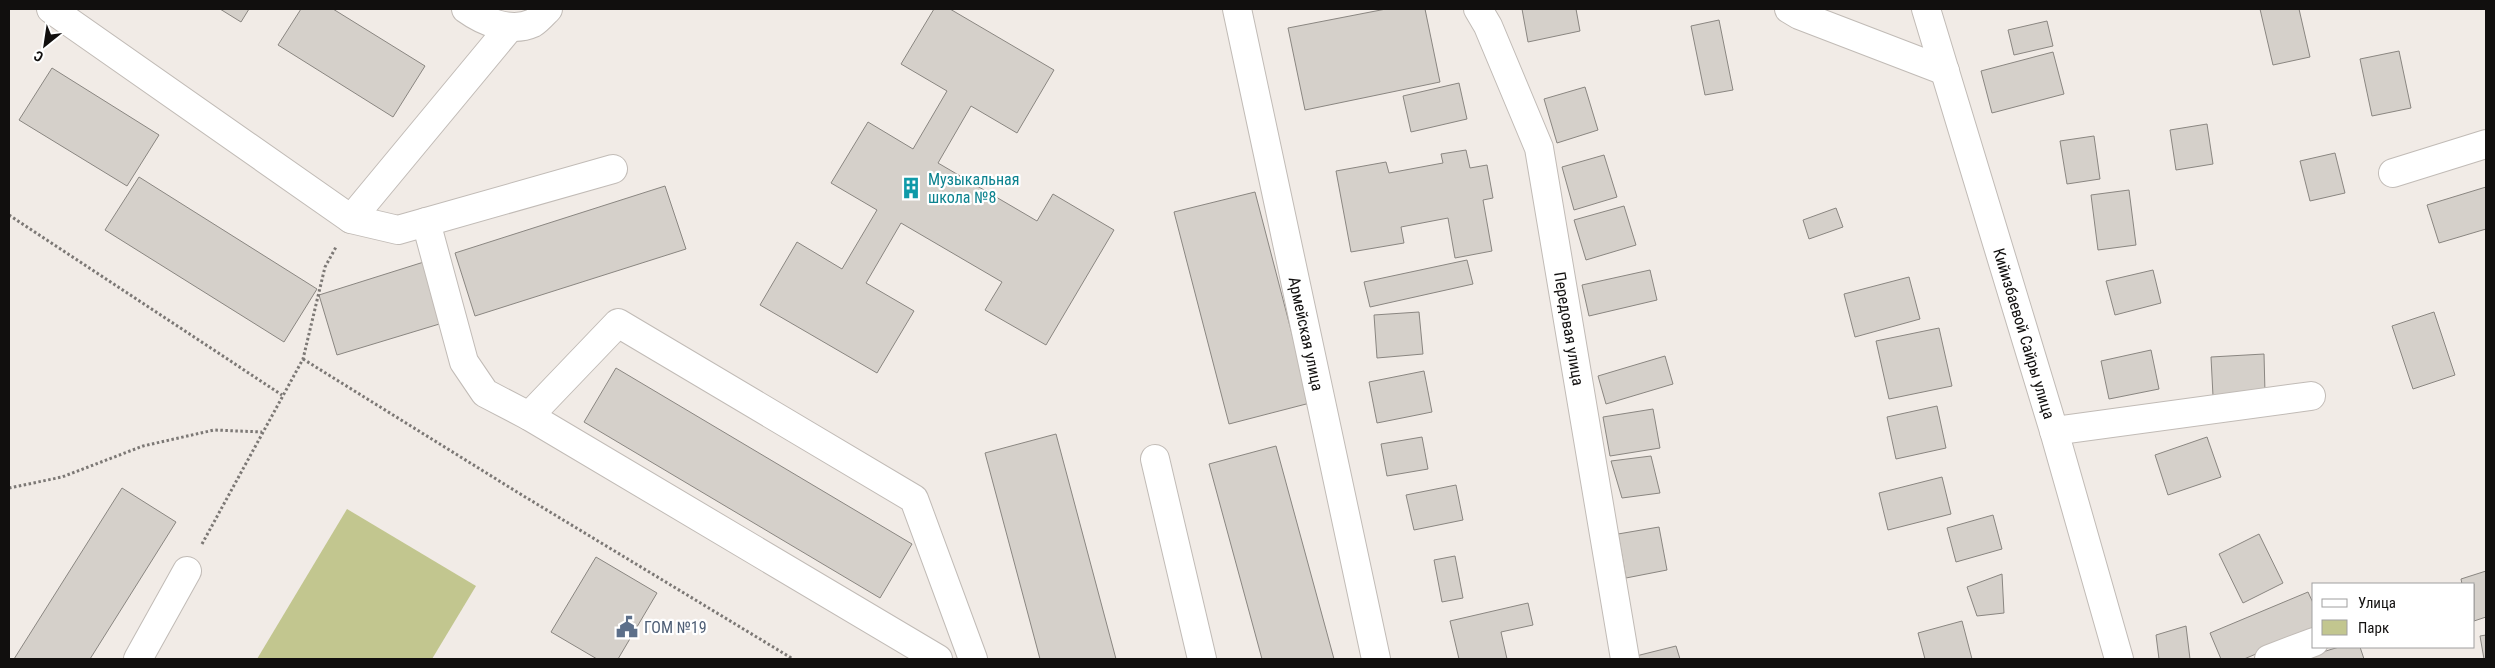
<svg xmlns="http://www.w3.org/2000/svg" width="2495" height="668" viewBox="0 0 2495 668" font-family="'Roboto Condensed',sans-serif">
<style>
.green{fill:#c2c68f}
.building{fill:#d5d0ca;stroke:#8a8681}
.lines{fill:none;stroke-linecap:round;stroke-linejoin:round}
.minor-casing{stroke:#c1bbb6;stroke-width:30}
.path{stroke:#7c7875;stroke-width:3;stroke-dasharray:2.5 2.5;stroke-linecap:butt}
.minor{stroke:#fff;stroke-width:28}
.labels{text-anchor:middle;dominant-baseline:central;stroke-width:4.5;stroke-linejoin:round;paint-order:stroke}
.culture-label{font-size:16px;fill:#0d838f;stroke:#fff;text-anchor:start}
.street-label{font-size:16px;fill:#110f0e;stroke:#fff}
.service-label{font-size:16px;fill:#4e5e75;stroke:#fff;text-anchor:start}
</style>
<rect width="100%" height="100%" fill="#f1ebe6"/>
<polygon class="green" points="347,509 476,586 432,659 257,659"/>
<g class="building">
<polygon points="220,9 249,9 241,22"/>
<polygon points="301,9 333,9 425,66 393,117 278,45"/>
<polygon points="934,9 950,9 1054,70 1017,133 971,106 938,163 1037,221 1053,194 1114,230 1046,345 985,310 1002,282 901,223 866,283 914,311 877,373 760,305 797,242 842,269 877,210 831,183 868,122 913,149 947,91 901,64"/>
<polygon points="1386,9 1425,9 1440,82 1305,110 1288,28"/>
<polygon points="1522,9 1576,9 1580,31 1528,42"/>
<polygon points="2260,9 2299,9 2310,57 2273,65"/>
<polygon points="1719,20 1733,90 1705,95 1691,26"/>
<polygon points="2047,21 2053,46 2014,55 2008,30"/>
<polygon points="2399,51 2411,108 2372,116 2360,59"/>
<polygon points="2053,52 2064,94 1992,113 1981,71"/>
<polygon points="52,68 159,135 127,186 19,120"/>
<polygon points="1459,83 1467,119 1411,132 1403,96"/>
<polygon points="1585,87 1598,130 1557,143 1544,99"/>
<polygon points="2207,124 2213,164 2176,170 2170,130"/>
<polygon points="2094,136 2100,179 2067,184 2060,141"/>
<polygon points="1466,150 1470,168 1487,165 1493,198 1483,200 1492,251 1455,258 1448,218 1401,227 1404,243 1351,252 1336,171 1386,162 1389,173 1443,163 1441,154"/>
<polygon points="2335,153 2345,193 2310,201 2300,161"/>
<polygon points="1604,155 1617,197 1574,210 1562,167"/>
<polygon points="139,177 317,289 284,342 105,230"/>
<polygon points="665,186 686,249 475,316 455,253"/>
<polygon points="2486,187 2486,229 2439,243 2427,205"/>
<polygon points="2129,190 2136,245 2098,250 2091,195"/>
<polygon points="1255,192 1310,403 1229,424 1174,212"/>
<polygon points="1624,206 1636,245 1586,260 1574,220"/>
<polygon points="1836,208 1843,227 1809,239 1803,220"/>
<polygon points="1467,260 1473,284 1370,307 1364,282"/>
<polygon points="427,261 446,322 337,355 319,295"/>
<polygon points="1650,270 1657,300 1589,316 1582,285"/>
<polygon points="2153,270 2161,303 2115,315 2106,281"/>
<polygon points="1909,277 1920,319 1855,337 1844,294"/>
<polygon points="1419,312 1423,354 1377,358 1374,315"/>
<polygon points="2434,312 2455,375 2413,389 2392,326"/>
<polygon points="1939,328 1952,386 1889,399 1876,341"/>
<polygon points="2151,350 2159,389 2109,399 2101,361"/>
<polygon points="2264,354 2265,393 2213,396 2211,357"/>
<polygon points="1665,356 1673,384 1606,404 1598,376"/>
<polygon points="616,368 912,544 880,598 584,422"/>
<polygon points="1424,371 1432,412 1377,423 1369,382"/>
<polygon points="1937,406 1946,448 1896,459 1887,417"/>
<polygon points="1653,409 1660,448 1610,456 1603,417"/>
<polygon points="1056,434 1116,659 1040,659 985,453"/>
<polygon points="1422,437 1428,469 1387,476 1381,444"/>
<polygon points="2207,437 2221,477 2168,495 2155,455"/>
<polygon points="1276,446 1334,659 1262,659 1209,464"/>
<polygon points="1651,456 1660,493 1622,498 1611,461"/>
<polygon points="1942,477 1951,514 1888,530 1879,493"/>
<polygon points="1456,485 1463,520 1414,530 1406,495"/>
<polygon points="122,488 176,522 90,659 14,659"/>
<polygon points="1993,515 2002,549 1956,562 1947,528"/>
<polygon points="1659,527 1667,570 1626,578 1618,534"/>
<polygon points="2259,534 2283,583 2243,603 2219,554"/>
<polygon points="1455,556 1463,598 1442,602 1434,560"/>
<polygon points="596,557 657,593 618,659 597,659 551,632"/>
<polygon points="2486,571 2486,617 2474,621 2474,584 2462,584 2461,579"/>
<polygon points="2002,574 2004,613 1977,616 1967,587"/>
<polygon points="2308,592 2314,605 2314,630 2244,659 2221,659 2210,633"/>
<polygon points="1528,603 1533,625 1501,632 1507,659 1459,659 1450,621"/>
<polygon points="1962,621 1972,659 1925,659 1918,633"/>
<polygon points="2186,626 2190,659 2159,659 2156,635"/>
<polygon points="2486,635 2486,659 2484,659 2480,636"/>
<polygon points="1676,646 1680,659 1637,659 1636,656"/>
<polygon points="2339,647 2360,647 2364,659 2306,659 2306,657"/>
</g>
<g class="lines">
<g class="minor-casing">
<g id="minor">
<polyline points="51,9 351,219 398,230 613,169"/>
<path d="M466,9C484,22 511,33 533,23C538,20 544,13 548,9"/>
<path id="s1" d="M1237,9L1376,659"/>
<path id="s2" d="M1478,9L1488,26L1539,148L1625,659"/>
<polyline points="1789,9 1799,15 1945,71"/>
<path id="s3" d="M1926,9L2054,431L2119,659"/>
<polyline points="2393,173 2486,144"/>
<polyline points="351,219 510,27"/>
<polyline points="426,222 464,362 485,393 529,416 938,659"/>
<polyline points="529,416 618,323 914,499 973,659"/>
<polyline points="2054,431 2311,396"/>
<polyline points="1155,459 1202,659"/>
<polyline points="138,659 187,571"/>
<polyline points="2269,659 2314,642"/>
</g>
</g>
<g class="path">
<polyline points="9,215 282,395"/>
<polyline points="303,359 517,492 793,659"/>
<polyline points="9,488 62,477 143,446 214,430 262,432"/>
<polyline points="202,544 303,359 325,267 336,247"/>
</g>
<use href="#minor" class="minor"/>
</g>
<defs>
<g id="building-bare" transform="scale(1.725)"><path d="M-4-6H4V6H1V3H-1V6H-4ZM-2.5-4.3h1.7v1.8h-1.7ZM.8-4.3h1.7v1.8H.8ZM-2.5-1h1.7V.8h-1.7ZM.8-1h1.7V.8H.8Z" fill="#0f9aa8" stroke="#fff" stroke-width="2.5" paint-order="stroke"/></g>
<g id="civic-bare" transform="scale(1.725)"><path d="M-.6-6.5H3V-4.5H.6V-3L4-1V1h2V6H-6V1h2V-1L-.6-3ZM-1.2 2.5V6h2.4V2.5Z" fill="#5c6f8a" stroke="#fff" stroke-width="2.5" paint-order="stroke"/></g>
</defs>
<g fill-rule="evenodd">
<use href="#building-bare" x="911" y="188"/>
<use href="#civic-bare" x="627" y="627"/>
</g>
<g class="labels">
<g class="culture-label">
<text x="928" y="179">Музыкальная<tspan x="928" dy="18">школа №8</tspan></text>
</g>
<g class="street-label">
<text stroke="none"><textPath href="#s2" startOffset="335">Передовая улица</textPath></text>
<text stroke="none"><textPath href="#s1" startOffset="332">Армейская улица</textPath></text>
<text stroke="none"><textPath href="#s3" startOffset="339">Кийизбаевой Сайры улица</textPath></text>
</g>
<g class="service-label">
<text x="644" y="627">ГОМ №19</text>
</g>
</g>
<rect width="2495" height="668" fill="none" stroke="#110f0e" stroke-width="20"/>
<rect x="2312" y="583" width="162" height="65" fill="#ffffff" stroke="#a09f9f"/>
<rect x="2322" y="599" width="25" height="8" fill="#ffffff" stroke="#a09f9f"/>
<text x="2358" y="608" font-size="15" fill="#110f0e">Улица</text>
<rect x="2322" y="620" width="25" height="15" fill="#c2c68f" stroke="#a09f9f"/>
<text x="2358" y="633" font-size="15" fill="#110f0e">Парк</text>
<g transform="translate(45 45) rotate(210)" stroke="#ffffff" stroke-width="4" paint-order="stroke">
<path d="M0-4L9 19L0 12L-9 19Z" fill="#110f0e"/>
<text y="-8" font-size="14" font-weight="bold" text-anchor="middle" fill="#110f0e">С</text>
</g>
</svg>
